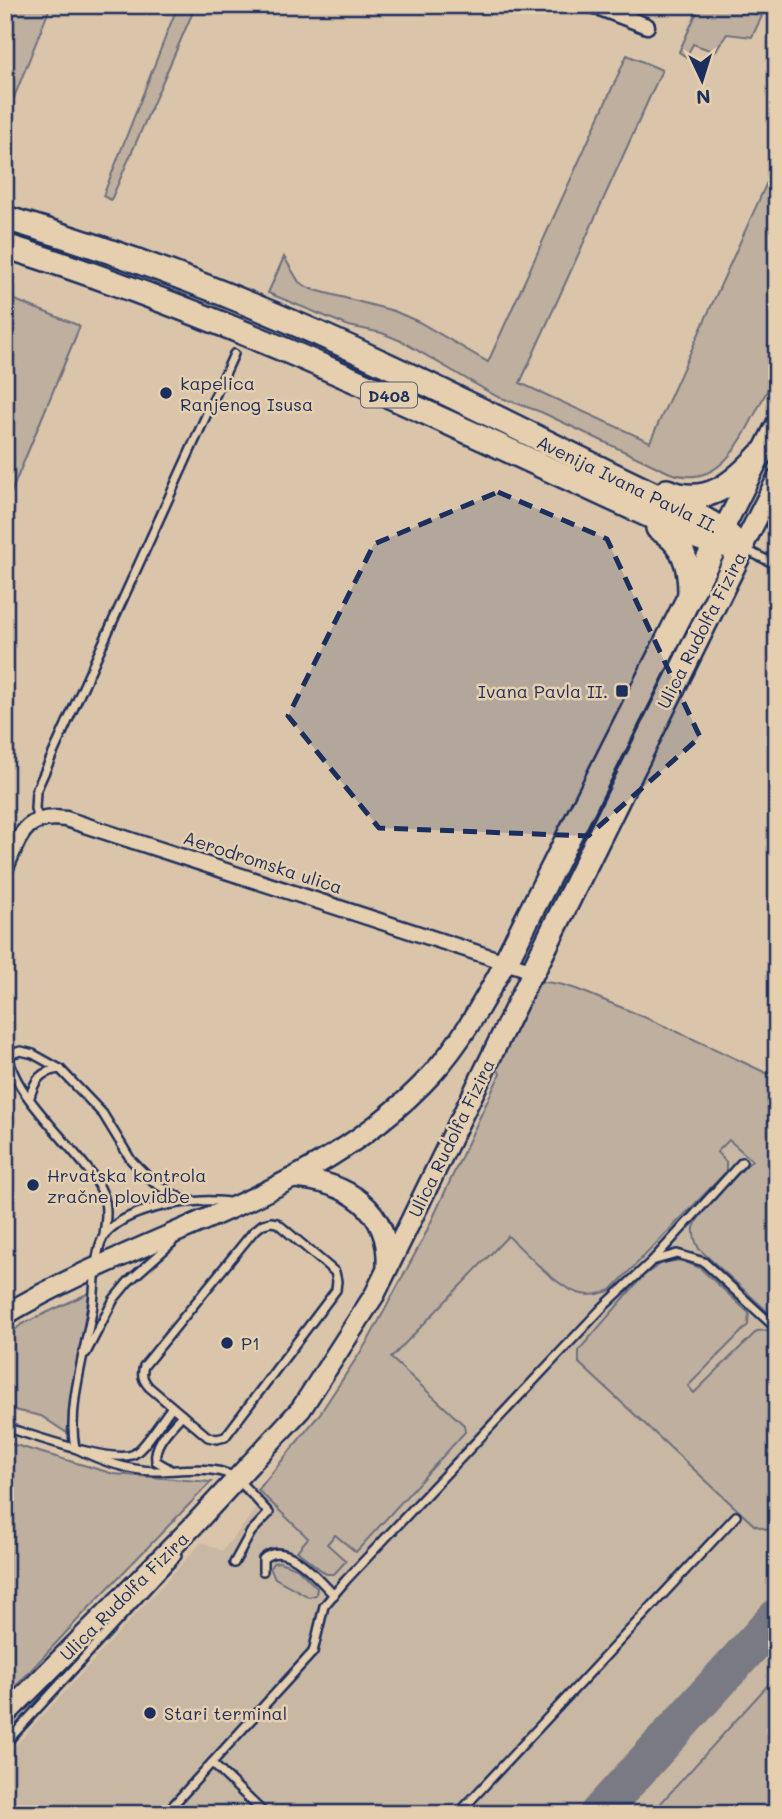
<svg xmlns="http://www.w3.org/2000/svg" width="782" height="1819" viewBox="0 0 782 1819" font-family="Mali,sans-serif">
<style>
.built{fill:#c8b7a3}
.green{fill:#beaf9f;stroke:#6c6f7e;stroke-width:2}
.lines{fill:none;stroke-linecap:round;stroke-linejoin:round}
.taxiway{stroke:#7a7a84;stroke-width:38}
.lane-casing{stroke:#1b2f5e;stroke-width:12}
.street-casing{stroke:#1b2f5e;stroke-width:19}
.secondary-casing{stroke:#1b2f5e;stroke-width:24}
.primary-casing{stroke:#1b2f5e;stroke-width:28}
.lane{stroke:#e6cfaf;stroke-width:7}
.street{stroke:#e6cfaf;stroke-width:14}
.secondary{stroke:#e6cfaf;stroke-width:19}
.primary{stroke:#e6cfaf;stroke-width:23}
.marked{fill:#1b2f5e;fill-opacity:0.2;stroke:#1b2f5e;stroke-width:5;stroke-dasharray:14 9;stroke-linejoin:round}
.poi-dot{fill:#1b2f5e;stroke:#e6cfaf;stroke-width:2.5}
.labels{text-anchor:middle;dominant-baseline:central;stroke-width:5;stroke-linejoin:round;paint-order:stroke}
.shield{fill:#e6cfaf;stroke:#585f76;stroke-width:2}
.shield-label{font-size:16px;font-weight:bold;fill:#1b2f5e}
.poi-label{font-size:18px;fill:#1b2f5e;stroke:#e6cfaf;text-anchor:start}
.street-label{font-size:18px;fill:#1b2f5e;stroke:#e6cfaf}
</style>
<rect width="100%" height="100%" fill="#dac5aa"/>
<filter id="ink" filterUnits="userSpaceOnUse"><feTurbulence type="fractalNoise" baseFrequency=".0143" numOctaves="2"/><feDisplacementMap in="SourceGraphic" scale="14" xChannelSelector="R" yChannelSelector="G"/><feConvolveMatrix kernelMatrix="1 2 1 2 8 2 1 2 1" color-interpolation-filters="sRGB"/></filter>
<g filter="url(#ink)">
<polygon class="built" points="556,999 777,1087 777,1814 5,1814 5,1757 202,1542 222,1551 273,1489 404,1300"/>
<g class="green">
<polygon points="5,5 51,5 5,120"/>
<polygon points="178,5 196,5 111,200 103,196"/>
<polygon points="700,5 760,5 756,14 762,16 752,37 727,34 715,52 693,44 686,57 679,52"/>
<path d="M627,55L662,70L520,383L650,442L777,160V375C749,413 733,494 670,473L541,412L496,396L401,341L382,333L349,326L268,293L284,257L299,282L311,289L394,311L419,322L488,362Z"/>
<polygon points="5,296 80,326 5,507"/>
<path d="M540,982C564,982 586,993 608,1002C666,1025 721,1052 777,1078V1320L699,1249C696,1243 693,1235 694,1228C698,1211 739,1174 752,1160L729,1140L717,1152L726,1162V1172L611,1290C600,1294 590,1297 578,1293C554,1285 527,1253 508,1236L391,1358L464,1425L465,1432L356,1552L335,1535L327,1544L346,1561L334,1574H326L297,1551L308,1538L258,1490L319,1415L369,1339L423,1239L500,1074L495,1063L533,984Z"/>
<polygon points="681,1260 700,1268 749,1313 748,1325 688,1386 694,1393 757,1331 769,1330 777,1338 777,1533 754,1525 579,1363 579,1350 643,1276 662,1263"/>
<polygon points="89,1293 67,1433 41,1416 5,1408 5,1338 22,1324"/>
<polygon points="5,1442 114,1474 211,1482 85,1612 5,1698"/>
<polygon points="279,1562 297,1568 317,1588 316,1595 309,1597 275,1578 270,1568 273,1563"/>
<polygon points="777,1675 777,1814 651,1814"/>
</g>
<g class="lines">
<polyline class="taxiway" points="598,1814 777,1617"/>
<g class="lane-casing">
<g id="lane">
<polyline points="746,550 777,565"/>
<polyline points="39,819 35,809 36,791 234,354"/>
<polyline points="5,1052 10,1054 21,1051 33,1054 60,1069 103,1114 131,1160 153,1182 187,1202"/>
<path d="M10,1054C5,1090 88,1157 102,1192C108,1206 106,1220 104,1235"/>
<path d="M30,1097C35,1079 41,1071 60,1069"/>
<path d="M271,1222L277,1223L335,1272L337,1281L336,1290L225,1437L217,1439L208,1437L149,1387C143,1380 141,1375 144,1366L253,1232L263,1224Z"/>
<polyline points="653,1260 742,1162"/>
<polyline points="86,1353 114,1299 128,1282 172,1243"/>
<path d="M5,1427C29,1434 114,1465 134,1454C146,1447 162,1419 172,1407"/>
<path d="M75,1448C67,1408 85,1352 92,1311C96,1291 93,1248 106,1233C130,1206 199,1196 233,1203"/>
<path d="M75,1448C99,1460 126,1470 153,1471C176,1471 203,1466 225,1473C239,1477 258,1502 269,1513L251,1532L234,1563"/>
<path d="M168,1468L156,1461C153,1443 171,1428 182,1415"/>
<path d="M263,1571V1559C286,1538 319,1580 334,1595"/>
<polyline points="5,1744 177,1556"/>
<polyline points="212,1763 265,1814"/>
<polyline points="165,1814 313,1652 324,1606 346,1580 603,1307 652,1261 677,1254 704,1262 777,1329"/>
<polyline points="458,1814 736,1516"/>
</g>
</g>
<g class="street-casing">
<g id="street">
<polyline points="592,5 647,26"/>
<path d="M5,870C20,837 23,813 66,819L533,971"/>
</g>
</g>
<g class="secondary-casing">
<g id="secondary">
<polyline points="716,544 777,423"/>
<polyline points="742,548 777,479"/>
<path d="M294,1178C346,1182 390,1208 387,1266"/>
<path d="M5,1315C145,1230 320,1198 433,1073C463,1040 484,1000 506,961"/>
<polyline points="5,1715 193,1526 301,1409 375,1294 533,971"/>
</g>
</g>
<g class="primary-casing">
<g id="primary">
<path d="M5,218C136,256 264,307 387,365C490,413 590,465 693,513L723,530L742,548"/>
<path d="M5,246C245,320 469,434 696,537L716,544L742,548"/>
<path d="M667,491C707,508 735,482 760,455"/>
<path d="M658,528C684,543 690,565 690,593"/>
<polyline points="506,961 716,544"/>
<polyline points="533,971 742,548"/>
</g>
</g>
<use href="#lane" class="lane"/>
<use href="#street" class="street"/>
<use href="#secondary" class="secondary"/>
<use href="#primary" class="primary"/>
</g>
</g>
<path class="marked" d="M498,492L607,539L700,737L588,836L379,828L288,716L374,544Z"/>
<g class="poi-dot">
<circle cx="166" cy="393" r="7"/>
<rect x="615" y="684" width="14" height="14" rx="3.5"/>
<circle cx="33" cy="1185" r="7"/>
<circle cx="227" cy="1343" r="7"/>
<circle cx="150" cy="1713" r="7"/>
</g>
<g class="labels">
<rect class="shield" x="361" y="382.5" width="56" height="25" rx="5"/>
<g class="shield-label">
<text x="389" y="395">D408</text>
</g>
<g class="poi-label">
<text x="180" y="383">kapelica<tspan x="180" dy="21">Ranjenog Isusa</tspan></text>
<text x="608" y="691" text-anchor="end">Ivana Pavla II.</text>
<text x="47" y="1175">Hrvatska kontrola<tspan x="47" dy="21">zračne plovidbe</tspan></text>
<text x="241" y="1343">P1</text>
<text x="164" y="1713">Stari terminal</text>
</g>
<g class="street-label">
<text transform="translate(628 484) rotate(26)">Avenija Ivana Pavla II.</text>
<text transform="translate(701 630) rotate(-63)">Ulica Rudolfa Fizira</text>
<text transform="translate(263 862) rotate(18)">Aerodromska ulica</text>
<text transform="translate(451 1138) rotate(-64)">Ulica Rudolfa Fizira</text>
<text transform="translate(124 1596) rotate(-45)">Ulica Rudolfa Fizira</text>
</g>
</g>
<rect width="782" height="1819" fill="none" stroke="#e6cfaf" stroke-width="28"/>
<rect x="14" y="14" width="754" height="1791" fill="none" stroke="#1b2f5e" stroke-width="2.5" filter="url(#ink)"/>
<g transform="translate(702 80) rotate(176)" stroke="#e6cfaf" stroke-width="5" paint-order="stroke">
<path d="M0-5L12 26L0 18L-12 26Z" fill="#1b2f5e"/>
<text y="-10" font-size="19" font-weight="bold" text-anchor="middle" fill="#1b2f5e">N</text>
</g>
</svg>
